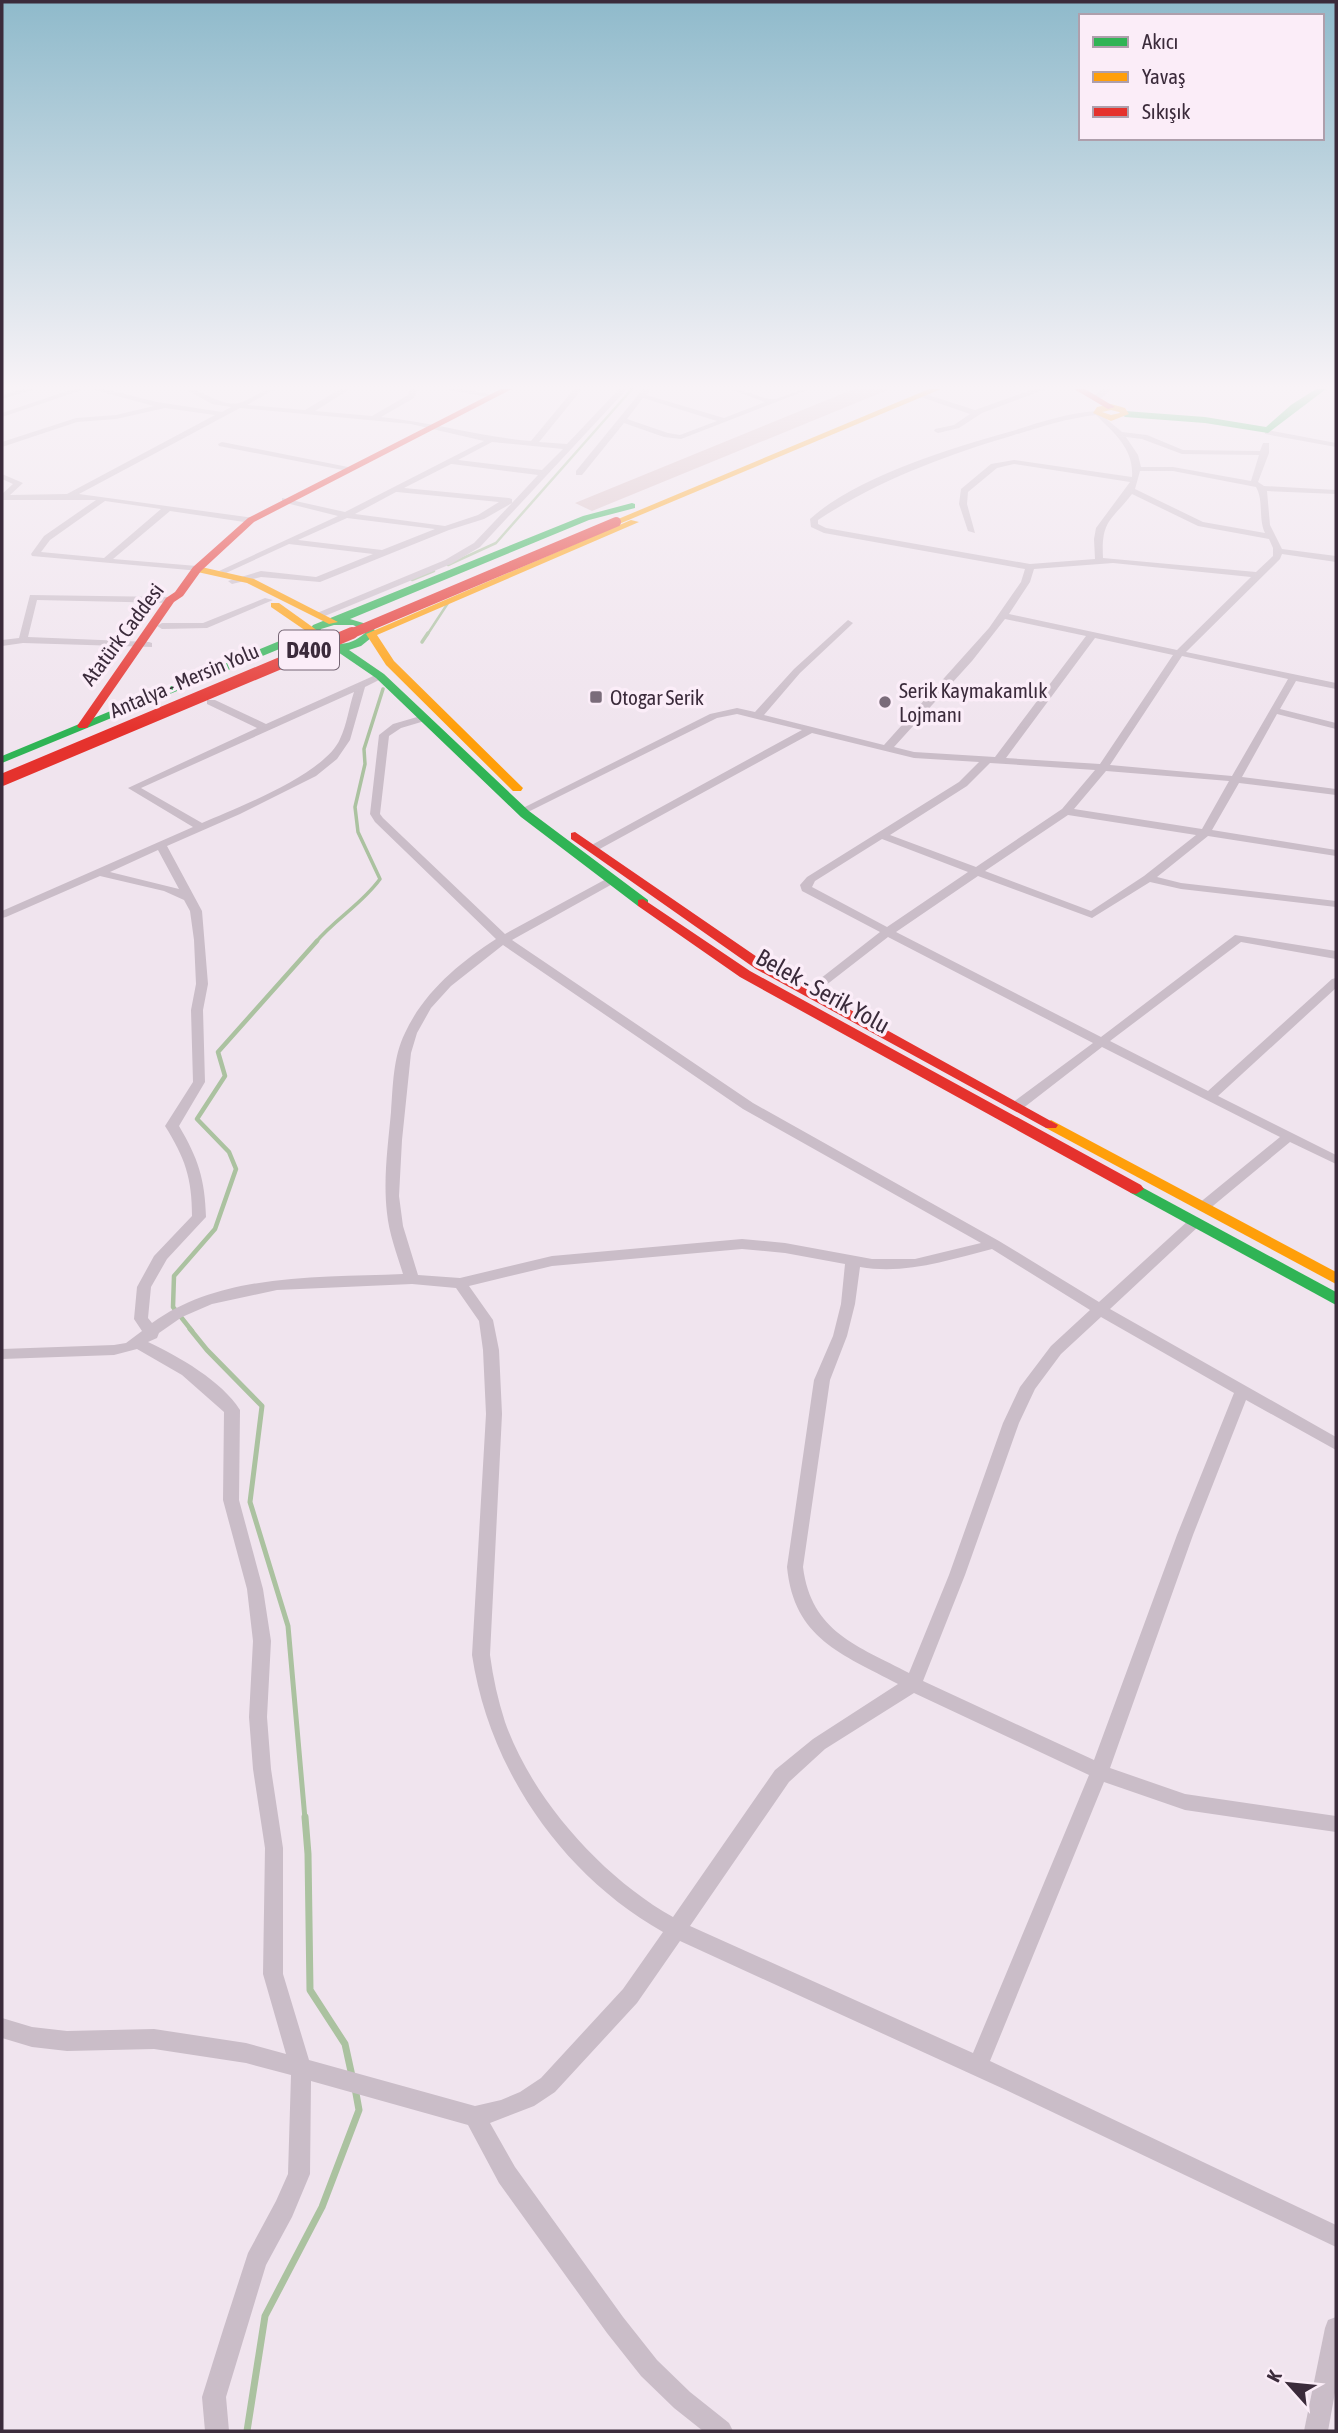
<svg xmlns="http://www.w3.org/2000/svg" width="1338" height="2433" viewBox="0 0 1338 2433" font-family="'Asap Condensed',sans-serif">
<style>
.green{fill:#d8bec3}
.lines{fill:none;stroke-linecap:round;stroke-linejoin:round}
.stream-far4{stroke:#abc2a0;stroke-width:2.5}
.stream-far3{stroke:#abc2a0;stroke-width:3.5}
.stream-far2{stroke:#abc2a0;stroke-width:4.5}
.stream-far1{stroke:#abc2a0;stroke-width:5}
.stream{stroke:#abc2a0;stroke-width:7}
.street{fill:#cabdc8;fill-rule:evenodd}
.fast{fill:#30b455;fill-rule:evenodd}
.slow{fill:#ff9f0a;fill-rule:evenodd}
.jam{fill:#e5322d;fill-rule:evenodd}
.jam-bridge-far1{stroke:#e5322d;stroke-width:10}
.jam-bridge{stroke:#e5322d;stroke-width:12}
.poi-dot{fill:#7a6c7a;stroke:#fbedf8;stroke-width:2.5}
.labels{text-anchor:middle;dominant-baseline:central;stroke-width:7;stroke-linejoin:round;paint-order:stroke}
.far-street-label{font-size:21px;fill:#3b2b3b;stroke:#fbedf8}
.far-poi-label{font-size:21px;fill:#3b2b3b;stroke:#fbedf8;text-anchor:start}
.shield{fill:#fbedf8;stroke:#756574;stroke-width:2}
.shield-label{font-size:23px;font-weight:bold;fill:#3b2b3b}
.street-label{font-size:24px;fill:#3b2b3b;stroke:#fbedf8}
</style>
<rect width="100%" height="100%" fill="#f0e4ee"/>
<polygon class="green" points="854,389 890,389 592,511 575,503"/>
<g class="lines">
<g class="stream-far4">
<polyline points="448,565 496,543 632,389"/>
<polyline points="412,580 434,571"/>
<polyline points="427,635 448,603"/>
</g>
<g class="stream-far3">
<polyline points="422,642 428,633"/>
<path d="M315,943C335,919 362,904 380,879L358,832L355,807L365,764L364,749L383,689"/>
</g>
<polyline class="stream-far2" points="192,1331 173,1307 174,1276 215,1229 236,1169 229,1152 197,1119 225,1076 218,1052 317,941"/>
<polyline class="stream-far1" points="190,1329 207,1350 262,1406 250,1502 288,1626 305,1819"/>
<g class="stream">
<polyline points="305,1817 308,1854 310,1990 345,2044 352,2076"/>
<polyline points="247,2431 265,2316 322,2207 359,2110 355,2088"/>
</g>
<g class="street">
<polygon points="22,389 36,389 2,399 2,395"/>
<polygon points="73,389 85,389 2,417 2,413"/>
<path d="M91,389H105L157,402L222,412L231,407L212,404L185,389C203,389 220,407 239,403C252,400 260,389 275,389L247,405L305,410L340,389H350L315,411L372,416L408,395L410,389H418L414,398L381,417C432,422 480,437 531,441L574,389H582L539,442L567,444L619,389H627L480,547L451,564L320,618L317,617V613L445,560L474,543L512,503L484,519L449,530L320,582L261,577L232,584L228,581L261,571L316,577L373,554L289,544L226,573L219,571L338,516L282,502V498L345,512L484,441L411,424L240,408L79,494L254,518V522L251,523L170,511L113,559L197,566L200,567V571L32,556L31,554L44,536L96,500H2V494L13,484L2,479V474L23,483L10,495L67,494L215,415L165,408L116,419L77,422L2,447V442L76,418L116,415L154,406ZM492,442L563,449L542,470L458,460ZM451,464H452L538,475L512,503V499L509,498L404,488ZM396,492H397L499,502L478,515L445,526L355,514ZM105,501L161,509L104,558L41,552L50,540ZM347,518L435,529L382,550L298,540Z"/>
<polygon points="443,389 464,389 498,396 494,398"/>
<path d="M643,389H651L646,395L724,418L765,402L730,389C745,389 756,397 770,399C781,400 796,389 810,389L681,439L664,437L624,423L582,475H576V471ZM643,398L717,421L680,435L668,433L627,419Z"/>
<polygon points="1034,389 1046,389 982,413 959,428 938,433 934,431 935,429 954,425 970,414 918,396 925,394 975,410"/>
<polygon points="1103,389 1112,389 1099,400 1093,400 1093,396"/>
<path d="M1097,411L1122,432L1147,435L1183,450L1260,451L1263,443H1269V453L1258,482L1264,486L1336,490V494L1267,491L1270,525L1282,549L1336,556V562L1282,554L1280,559L1186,652L1336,683V689L1296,681L1280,709L1336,723V729L1277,714L1242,777L1336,789V795L1239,783L1212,830L1336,850V856L1208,836L1157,877L1181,883L1336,901V907L1181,889L1150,882L1092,918L978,876L896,932L1101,1037L1235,935L1336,951V959L1241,942L1110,1041L1208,1091L1332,979L1336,978V988L1218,1096L1336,1155V1164L1290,1142L1208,1210L1203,1212L1196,1207L1198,1204L1280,1137L1102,1047L1022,1109H1012L1010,1106L1012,1103L1093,1043L888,937L812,996L808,997L802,993L880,932L802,891L800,885L807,877L959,782L979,762L914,758L812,733L596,851H588V847L802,730L737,714L717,718L526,813L522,814L517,811L710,714L737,708L755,712L794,669L848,620L853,623L851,625L800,673L764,715L884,745L989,628L1021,582L1025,569L824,533L811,527L810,519C856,477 949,449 1009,432C1038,423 1066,413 1097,411ZM1096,415C1115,434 1134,449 1132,477L1014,460L991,464L961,489L959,504L968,531L975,533L967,504L968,492L997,468L1014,464L1130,482L1096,528L1094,539L1095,559L1030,564L826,528L818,524V520C879,480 944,456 1014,435C1041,427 1068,418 1096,415ZM1126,437L1142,439L1182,454L1259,455L1251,481L1173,467H1141L1138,455ZM1140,471H1173L1256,487C1264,501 1258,518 1265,533L1203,522L1135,489ZM1132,494L1198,526L1269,539L1273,548V556L1256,572L1103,558C1101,520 1111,521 1132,494ZM1113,563L1251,577L1177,650L1009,614L1030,582L1034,569ZM1005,619L1086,636L995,757L914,752L894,747L972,661ZM1095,638L1173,655L1100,764L1006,758ZM1182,656L1288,679L1232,776L1110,765ZM990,763L1095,770L1062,809L976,867L890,835L967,786ZM1106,771L1229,781L1202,829L1074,809ZM1068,815L1196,835L1144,876L1091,911L985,871ZM882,839L968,872L887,927L812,887L815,881Z"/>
<polygon points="1268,430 1336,443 1336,447 1265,434 1265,430"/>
<polygon points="222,442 348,467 352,469 348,471 219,446 218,444"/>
<polygon points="30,595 170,597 175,600 170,603 37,600 28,637 149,642 152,643 152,647 23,643 2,646 2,640 19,638"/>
<polygon points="265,598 273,600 207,628 162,629 157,626 162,623 203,623"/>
<path d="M380,673L385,676L383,678L365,687L350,740L337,759L316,776L240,814L167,846L202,911L208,984L203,1010L205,1082L179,1126C198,1158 205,1179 206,1217L167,1259L151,1287L148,1318L152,1323C223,1272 320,1278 403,1274C397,1254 389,1234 387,1213C383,1179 388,1145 391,1112C393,1086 393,1057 405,1033C424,992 459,963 496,939L375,822L370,814L379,735L393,724L424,715L428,716V720L401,728L389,736L380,814L383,818L505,934L608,878H616V882L512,940L753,1103L999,1241L1099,1302L1190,1219H1200L1202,1222L1200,1225L1110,1309L1336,1437V1450L1246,1400L1193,1535L1110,1768L1185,1794L1336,1816V1832L1185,1810L1104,1782L990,2061L1336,2225V2247L1006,2090L680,1941L637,2003L555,2092L534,2106L490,2123L515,2167L623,2317L657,2360L690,2392L729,2423L733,2431H703L674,2408L641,2376L607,2333L499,2183L468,2125L311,2081L310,2174L292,2217L266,2265L226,2397L229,2431H205L202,2397L223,2330L248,2253L276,2201L288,2174L291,2075L246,2063L154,2049L67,2051L32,2047L2,2038V2018L32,2027L67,2031L154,2029L246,2043L286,2054L263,1974L265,1848L253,1769L249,1717L253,1641L247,1589L223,1500L224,1412L182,1375L137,1349L114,1355L2,1359V1349L114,1345L126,1343L142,1331L134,1319L137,1287L154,1256L192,1216C192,1178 185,1158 165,1126L193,1082L191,1010L196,984L194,940L190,911L184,900L164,891L100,876L6,917L2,918V911L193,827L128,788L257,728L207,704V700H215L266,724ZM354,692C349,707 347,724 340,739C325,774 237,808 202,823L141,788ZM158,850L179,889L110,872ZM503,945L743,1109L981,1243L915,1259H872L785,1243L742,1239L552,1256L460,1278L418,1275L403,1226L399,1196L402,1140L411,1053L417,1033L431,1008L451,986ZM742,1249L785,1253L845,1264L841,1304L833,1336L814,1380L787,1567C794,1639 842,1654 898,1684L813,1739L775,1770L673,1917C603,1878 532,1799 505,1722C498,1700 493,1678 490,1655L502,1414L499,1350L493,1320L469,1286L552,1266ZM992,1249L1090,1310L1051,1346L1020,1387L1003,1423L949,1575L909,1673C858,1646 811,1632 803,1567L830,1380L847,1336L855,1304L860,1267C905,1275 948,1260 992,1249ZM412,1284L456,1288L479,1321L483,1350L486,1414L472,1655C489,1769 562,1875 663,1932L623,1989L541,2078L520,2092L501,2100L475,2106L309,2060L283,1974V1848L271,1769L267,1717L271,1641L263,1589L239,1500L240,1410C222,1381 178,1356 148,1342L157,1338L159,1333L182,1317L212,1304L277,1290ZM1101,1317L1234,1393L1177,1535L1094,1760L923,1681L965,1575L1019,1423L1035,1389L1061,1354ZM914,1693L1089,1775L973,2053L690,1926L789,1782L825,1749Z"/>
<polygon points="1336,2317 1336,2387 1328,2431 1304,2431 1325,2328 1328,2320"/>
</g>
<g class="fast">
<polygon points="1316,389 1326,389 1268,433 1205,423 1125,417 1121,414 1125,411 1205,417 1266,427 1291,405"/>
<path d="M632,503L635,504V508L589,520L350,619L373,626L376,634L361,646L349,650L384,674L529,811L648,900V906H638L521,817L376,678L335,650L307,641L306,638L2,763V756L311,628L313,625L583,516ZM334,625H353L364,630L365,633C351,646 334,647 317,638L321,629Z"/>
<polygon points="1136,1184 1336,1292 1336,1305 1131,1193 1128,1189"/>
</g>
<g class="slow">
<polygon points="929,389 941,389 619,524 611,522"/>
<path d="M1111,404L1125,408L1129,414L1111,421L1093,413L1097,407ZM1111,410L1119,412L1120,413L1111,415L1102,412Z"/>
<polygon points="631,520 639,522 377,635 394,661 523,788 521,791 513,791 386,665 366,634"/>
<polygon points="197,566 254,579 338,622 329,624 247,583 193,571 192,569"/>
<polygon points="271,603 279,603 318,631 309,633 271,607"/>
<polygon points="1051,1120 1336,1272 1336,1284 1046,1128 1044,1125"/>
</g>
<g class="jam">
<polygon points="501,389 512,389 254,522 201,571 183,596 174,602 87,728 79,728 77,726 166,598 175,592 193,567 248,518"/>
<polygon points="1074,389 1085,389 1115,407 1108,409"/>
<polygon points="575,832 766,963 1058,1125 1056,1128 1046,1128 756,969 571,839 571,833"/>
<polygon points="643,899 750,971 1141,1185 1144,1189 1136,1194 1131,1193 740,977 638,906 638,900"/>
</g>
<polyline class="jam-bridge-far1" points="348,635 616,522"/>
<polyline class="jam-bridge" points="2,780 352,633"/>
</g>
<linearGradient id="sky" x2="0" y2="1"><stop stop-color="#8fbacb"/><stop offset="0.53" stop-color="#f8f3f7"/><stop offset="1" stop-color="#f8f3f7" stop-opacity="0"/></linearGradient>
<rect width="1338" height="730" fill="url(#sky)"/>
<g class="poi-dot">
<rect x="589" y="690" width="14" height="14" rx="3.5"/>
<circle cx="885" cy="702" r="7"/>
</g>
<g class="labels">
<g class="far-street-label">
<text transform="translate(122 634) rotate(-53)">Atatürk Caddesi</text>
<text transform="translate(184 680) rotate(-23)">Antalya - Mersin Yolu</text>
</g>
<g class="far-poi-label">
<text x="899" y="690">Serik Kaymakamlık<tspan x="899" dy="24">Lojmanı</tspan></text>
<text x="610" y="697">Otogar Serik</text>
</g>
<rect class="shield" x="279" y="630.5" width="60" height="39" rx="5"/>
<g class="shield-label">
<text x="309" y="650">D400</text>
</g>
<g class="street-label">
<text transform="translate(823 991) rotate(29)">Belek - Serik Yolu</text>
</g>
</g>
<rect width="1338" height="2433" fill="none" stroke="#3b2b3b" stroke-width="7"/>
<rect x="1079" y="14" width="245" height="126" fill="#fbedf8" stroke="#ae9fac" stroke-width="2"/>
<rect x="1093" y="37" width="35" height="10" fill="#30b455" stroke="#ae9fac" stroke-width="2"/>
<text x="1142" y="49" font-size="21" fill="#3b2b3b">Akıcı</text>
<rect x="1093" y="72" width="35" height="10" fill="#ff9f0a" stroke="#ae9fac" stroke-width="2"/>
<text x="1142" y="84" font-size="21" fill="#3b2b3b">Yavaş</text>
<rect x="1093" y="107" width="35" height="10" fill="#e5322d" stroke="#ae9fac" stroke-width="2"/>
<text x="1142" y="119" font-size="21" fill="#3b2b3b">Sıkışık</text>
<g transform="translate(1289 2384) rotate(297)" stroke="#fbedf8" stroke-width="5" paint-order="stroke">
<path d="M0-5L12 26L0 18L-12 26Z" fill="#3b2b3b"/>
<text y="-10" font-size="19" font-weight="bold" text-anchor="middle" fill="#3b2b3b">K</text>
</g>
</svg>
